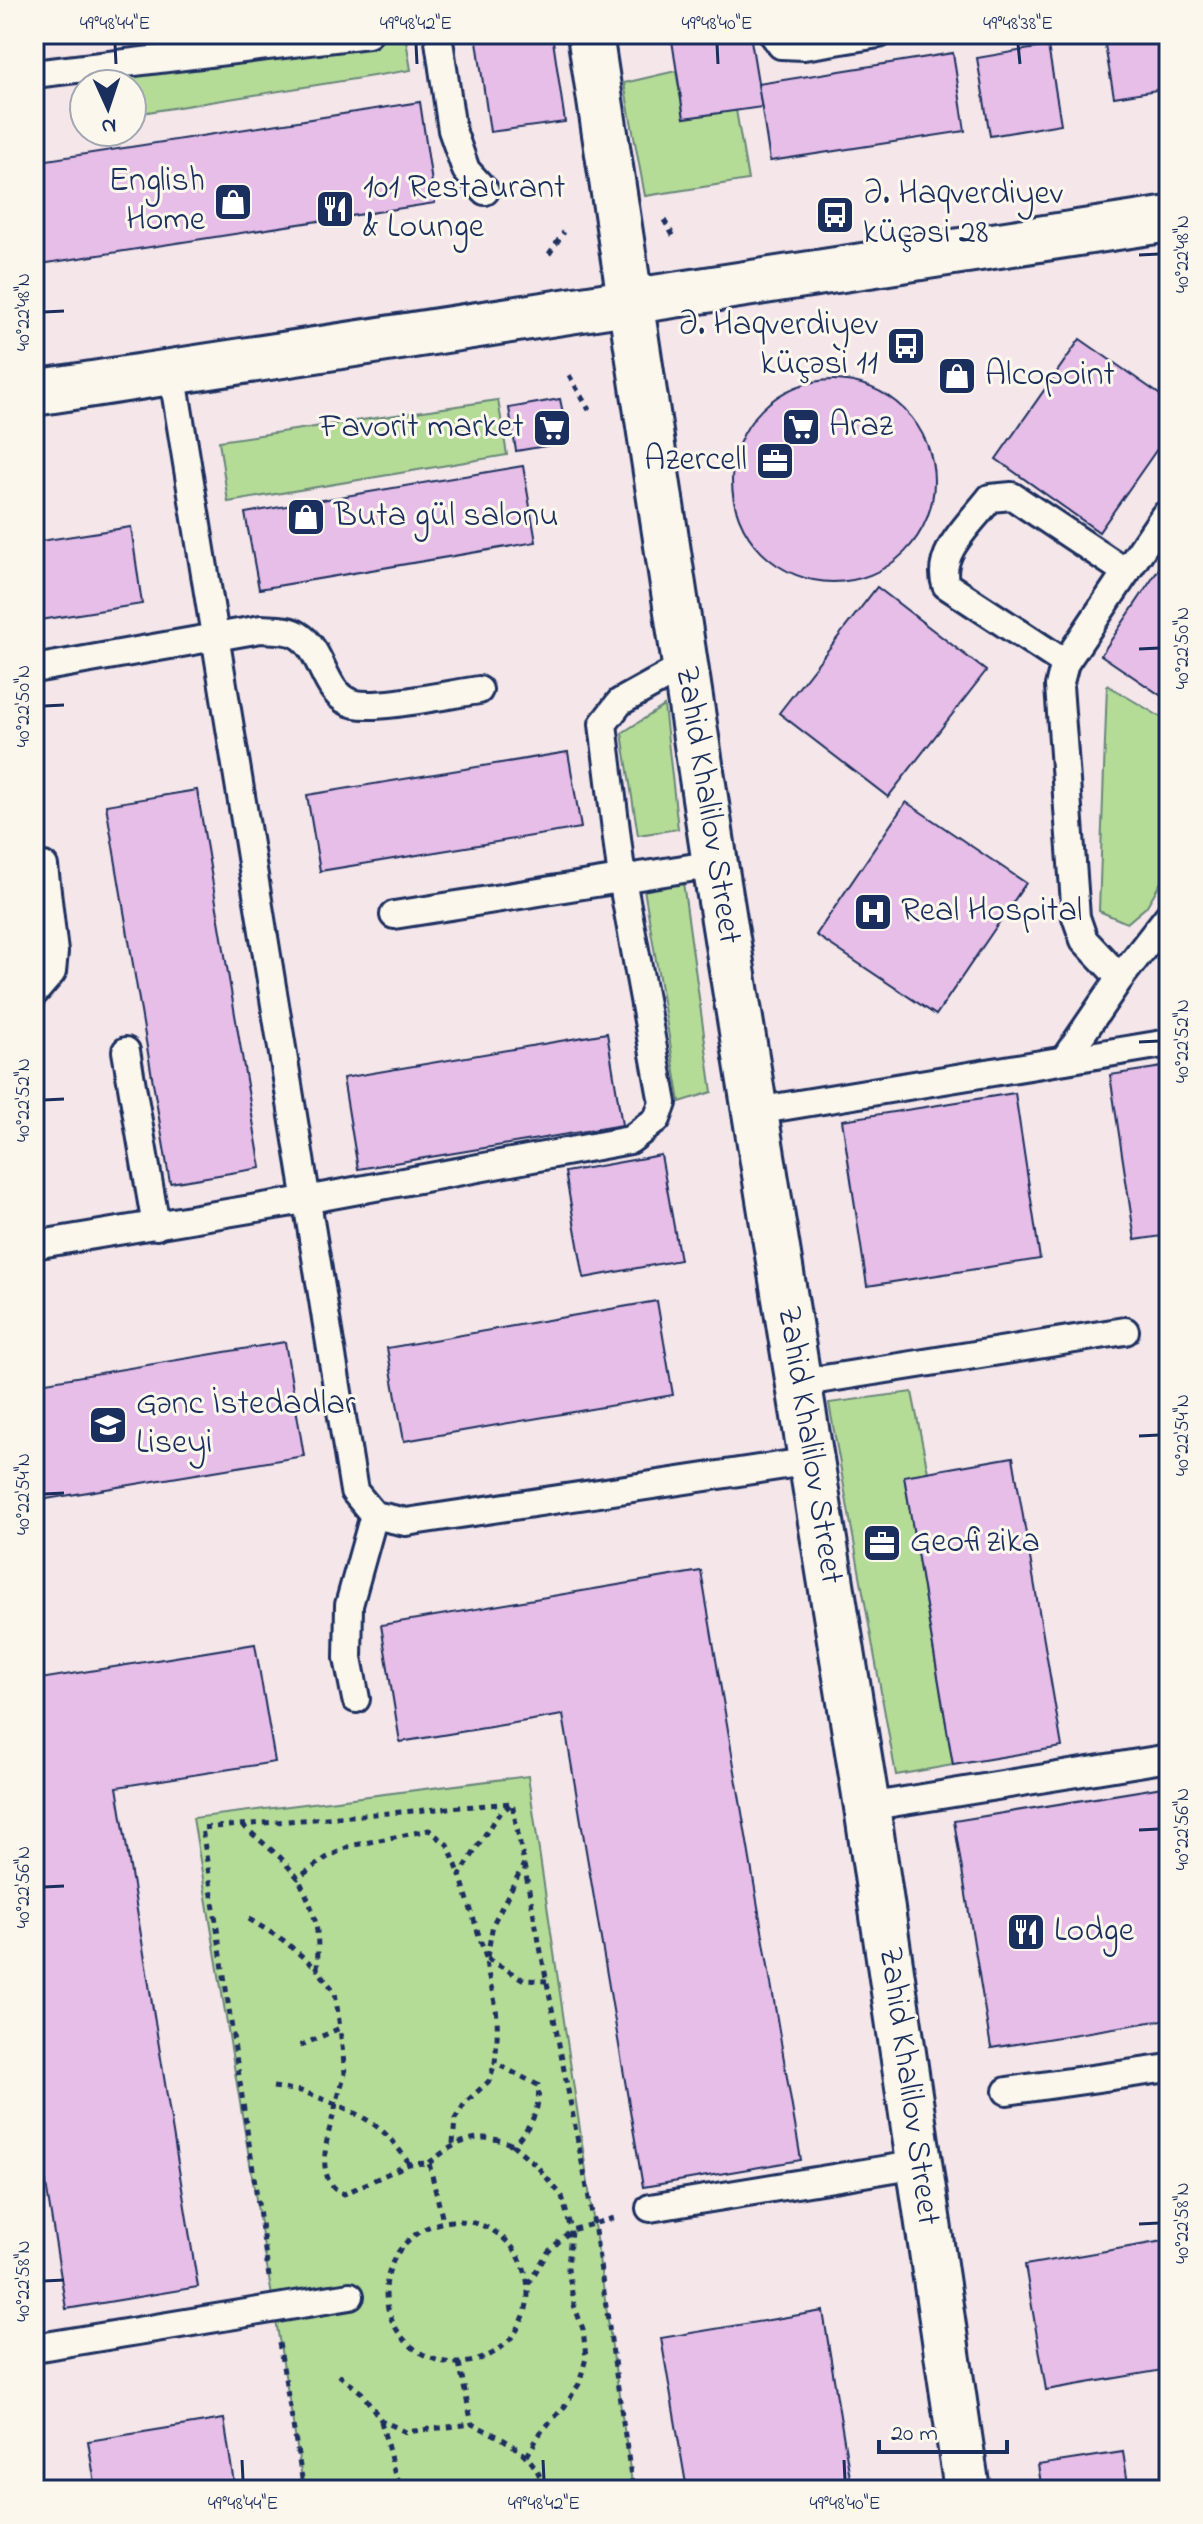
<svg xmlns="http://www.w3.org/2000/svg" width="1203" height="2524" viewBox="0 0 1203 2524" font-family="'Indie Flower',sans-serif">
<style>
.green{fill:#b5dc97;stroke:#68867a;stroke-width:2}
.building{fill:#e6bee7;stroke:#1b2f5e;stroke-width:2}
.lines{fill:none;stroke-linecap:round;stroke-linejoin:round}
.service-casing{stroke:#1b2f5e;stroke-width:32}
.minor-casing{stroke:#1b2f5e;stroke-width:50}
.primary-casing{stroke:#1b2f5e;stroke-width:50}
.path{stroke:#1b2f5e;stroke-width:5;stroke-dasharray:6 6;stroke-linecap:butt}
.service{stroke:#fbf7ec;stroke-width:26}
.minor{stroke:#fbf7ec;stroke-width:44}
.primary{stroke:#fbf7ec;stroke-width:44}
.ticks{fill:none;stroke:#1b2f5e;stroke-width:3}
.labels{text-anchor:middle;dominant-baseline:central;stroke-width:6;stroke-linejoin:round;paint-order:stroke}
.poi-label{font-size:34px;fill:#1b2f5e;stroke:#fbf7ec;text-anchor:start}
.street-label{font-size:34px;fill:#1b2f5e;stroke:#fbf7ec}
.neatline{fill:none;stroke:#1b2f5e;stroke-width:3}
.ticks-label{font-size:20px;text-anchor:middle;fill:#1b2f5e}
</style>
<rect width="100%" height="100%" fill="#f5e6ea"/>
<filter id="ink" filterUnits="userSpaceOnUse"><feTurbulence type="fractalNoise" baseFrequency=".0125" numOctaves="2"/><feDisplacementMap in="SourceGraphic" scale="16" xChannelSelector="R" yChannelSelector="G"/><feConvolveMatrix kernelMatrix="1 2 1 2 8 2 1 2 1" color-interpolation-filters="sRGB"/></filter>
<g filter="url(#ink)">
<g class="green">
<polygon points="367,34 405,34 411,70 135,114 132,84 128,84 126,72"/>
<polygon points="676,71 684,118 736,110 748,180 645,196 624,83"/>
<polygon points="498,400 507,455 228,502 219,441"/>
<polygon points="1107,685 1169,722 1169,869 1146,907 1127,923 1099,911"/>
<polygon points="664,706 678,829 638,835 622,733"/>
<polygon points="682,875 712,1092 680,1102 643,883"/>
<polygon points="912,1392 928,1472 904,1476 953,1765 896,1775 829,1403"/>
<polygon points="528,1776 633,2490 304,2490 193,1818"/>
</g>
<g class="building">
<polygon points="476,34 552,34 565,122 490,132"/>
<polygon points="671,34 750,34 762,107 684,118"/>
<polygon points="1103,34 1169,34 1169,88 1114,97"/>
<polygon points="1048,46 1061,124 990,136 977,58"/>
<polygon points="953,53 965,131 770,161 758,84"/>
<polygon points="420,102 435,203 34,265 34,162"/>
<polygon points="1080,339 1169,401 1169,432 1099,532 996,459"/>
<circle cx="833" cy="481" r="101"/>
<polygon points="560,399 569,442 516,451 509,408"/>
<polygon points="523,466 536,542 259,589 245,513"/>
<polygon points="131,527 142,604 34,621 34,542"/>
<polygon points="1169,554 1169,701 1101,655"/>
<polygon points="877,587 986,671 888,797 779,713"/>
<polygon points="568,752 581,828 320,871 307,795"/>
<polygon points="197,790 261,1168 170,1183 106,805"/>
<polygon points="906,802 1026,883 936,1015 816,935"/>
<polygon points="607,1033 622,1125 358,1169 343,1078"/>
<polygon points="1169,1066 1169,1235 1135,1240 1110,1075"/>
<polygon points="1015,1093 1040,1259 867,1286 842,1120"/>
<polygon points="661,1155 680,1260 584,1278 565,1172"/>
<polygon points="657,1301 673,1395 404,1441 387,1348"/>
<polygon points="285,1342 304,1456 34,1501 34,1384"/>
<polygon points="1013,1457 1062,1747 953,1765 904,1476"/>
<polygon points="701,1571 801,2160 643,2187 563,1715 400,1742 381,1625"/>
<polygon points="255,1644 275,1762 117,1787 198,2287 66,2309 34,2109 34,1680"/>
<polygon points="1169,1786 1169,2019 991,2048 954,1821"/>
<polygon points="1169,2240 1169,2369 1046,2390 1025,2265"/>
<polygon points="823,2311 852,2490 687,2490 661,2338"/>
<polygon points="224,2419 235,2490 96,2490 88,2441"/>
<polygon points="1123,2452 1129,2490 1042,2490 1038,2465"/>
</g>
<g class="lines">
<g class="service-casing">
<g id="service">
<polyline points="438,34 452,130 466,170 485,191"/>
<polyline points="773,34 781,45 804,46 879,34"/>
<polyline points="34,74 368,34"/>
<polyline points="172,371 354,1491 374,1515 406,1522 812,1461"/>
<polyline points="1169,513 1164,516 1065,663 1059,686 1076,917 1084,940 1120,978 1169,915"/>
<path d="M1065,663L946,585C935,553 972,522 990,498L1012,496L1126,572"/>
<path d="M34,669L261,629C272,630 289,629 298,635C325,651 322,696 355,704C381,709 450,694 479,690"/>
<polyline points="394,915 715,864"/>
<polyline points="34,993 52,972 54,952 44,866"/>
<polyline points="126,1051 156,1226"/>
<polyline points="1064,1060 1120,978"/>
<polyline points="756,1111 1169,1043"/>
<polyline points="34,1245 305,1200 630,1140 657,1119 663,1103 622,879 603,724 620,702 685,666"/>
<polyline points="799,1383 1125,1331"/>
<polyline points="356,1699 348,1658 349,1605 374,1515"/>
<polyline points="867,1807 1169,1758"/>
<polyline points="1007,2091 1169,2068"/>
<polyline points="650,2208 919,2164"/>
<polyline points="34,2348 350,2296"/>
</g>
</g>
<g class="minor-casing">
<polyline id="minor" points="590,34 715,864 867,1807 967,2490"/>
</g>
<g class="primary-casing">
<polyline id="primary" points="34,393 1169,219"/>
</g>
<g class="path">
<polyline points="664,220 674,237"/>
<polyline points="549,254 564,232"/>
<polyline points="569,375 589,410"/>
<polyline points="242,1825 281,1858 298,1878 326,1858 350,1846 429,1830 448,1845 460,1875"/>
<path d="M249,1919L283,1940L317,1969C320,1930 316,1913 298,1878"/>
<polyline points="487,1957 493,1924 524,1864"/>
<polyline points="486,1958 460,1875 496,1817 510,1805"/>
<polyline points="300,2046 340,2028 335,1992 317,1969"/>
<polyline points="273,2087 301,2091 336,2104 345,2073 340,2028"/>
<polyline points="453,2144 455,2119 465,2103 489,2081 495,2063"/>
<path d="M429,2163C458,2140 478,2130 513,2145"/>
<path d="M409,2164C387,2129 372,2121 336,2104C330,2131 310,2179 344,2194L409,2164L429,2163L443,2221"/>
<circle cx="457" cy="2292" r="71"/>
<polyline points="269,2277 202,1828 512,1803 594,2224 633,2490"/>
<polyline points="528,2284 548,2252 571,2230 618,2217"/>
<polyline points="279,2343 304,2490"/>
<path d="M459,2363L472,2424C504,2439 537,2453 544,2490"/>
<polyline points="339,2375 362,2393 381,2420 406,2432 472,2424"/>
<polyline points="381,2421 395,2475 404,2490"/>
<path d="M527,2456L541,2432L565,2406L579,2384L586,2358L583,2329L574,2305L568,2269L571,2230L562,2196L536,2165L513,2145C530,2126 541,2112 538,2085L495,2063C497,2043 499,2023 495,2003C492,1988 487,1975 486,1958L524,1980L547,1981"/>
<path d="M407,2490C418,2481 431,2480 442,2490"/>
</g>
<use href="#service" class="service"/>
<use href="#minor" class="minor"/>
<use href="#primary" class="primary"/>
</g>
</g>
<path class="ticks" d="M115,44L116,64M416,44L417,64M717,44L718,64M1018,44L1020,64M1139,255L1159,254M44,312L64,311M1139,649L1159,648M44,706L64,705M1139,1042L1159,1041M44,1100L64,1099M1139,1436L1159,1435M44,1494L64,1493M1139,1830L1159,1829M44,1887L64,1886M1139,2224L1159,2223M44,2281L64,2280M242,2460L243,2480M543,2460L544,2480M844,2460L845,2480"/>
<defs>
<g id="shop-square" transform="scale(2)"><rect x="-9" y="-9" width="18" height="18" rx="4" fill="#1b2f5e" stroke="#fbf7ec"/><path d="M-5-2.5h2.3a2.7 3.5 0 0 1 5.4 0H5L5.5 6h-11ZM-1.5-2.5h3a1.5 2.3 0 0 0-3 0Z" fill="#fff"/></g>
<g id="restaurant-square" transform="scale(2)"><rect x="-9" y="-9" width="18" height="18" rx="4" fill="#1b2f5e" stroke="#fbf7ec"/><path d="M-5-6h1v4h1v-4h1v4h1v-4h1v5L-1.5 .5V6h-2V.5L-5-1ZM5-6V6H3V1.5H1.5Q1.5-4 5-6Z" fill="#fff"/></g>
<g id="bus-square" transform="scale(2)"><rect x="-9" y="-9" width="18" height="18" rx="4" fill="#1b2f5e" stroke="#fbf7ec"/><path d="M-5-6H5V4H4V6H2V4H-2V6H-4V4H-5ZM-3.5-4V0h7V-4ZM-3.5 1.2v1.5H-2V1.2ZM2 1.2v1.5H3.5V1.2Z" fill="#fff"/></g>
<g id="supermarket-square" transform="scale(2)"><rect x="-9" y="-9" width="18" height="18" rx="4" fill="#1b2f5e" stroke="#fbf7ec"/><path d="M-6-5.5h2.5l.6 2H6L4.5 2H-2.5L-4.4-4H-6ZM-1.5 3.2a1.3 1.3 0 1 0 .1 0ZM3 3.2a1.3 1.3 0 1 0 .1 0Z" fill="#fff"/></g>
<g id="office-square" transform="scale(2)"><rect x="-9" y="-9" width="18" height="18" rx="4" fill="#1b2f5e" stroke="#fbf7ec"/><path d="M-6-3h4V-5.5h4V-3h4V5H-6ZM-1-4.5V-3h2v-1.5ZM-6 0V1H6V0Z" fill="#fff"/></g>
<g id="hospital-square" transform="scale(2)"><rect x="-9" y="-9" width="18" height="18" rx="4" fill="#1b2f5e" stroke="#fbf7ec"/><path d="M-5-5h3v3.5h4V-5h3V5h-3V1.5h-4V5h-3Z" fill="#fff"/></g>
<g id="school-square" transform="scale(2)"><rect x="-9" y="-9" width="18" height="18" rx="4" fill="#1b2f5e" stroke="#fbf7ec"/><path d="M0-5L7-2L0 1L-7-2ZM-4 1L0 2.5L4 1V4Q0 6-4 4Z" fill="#fff"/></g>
</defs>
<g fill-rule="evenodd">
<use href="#shop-square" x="233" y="202"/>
<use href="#restaurant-square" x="335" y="209"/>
<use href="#bus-square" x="835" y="215"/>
<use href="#bus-square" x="906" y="346"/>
<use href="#shop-square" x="957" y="376"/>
<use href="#supermarket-square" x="801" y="427"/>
<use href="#supermarket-square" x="552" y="428"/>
<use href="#office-square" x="775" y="461"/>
<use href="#shop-square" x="306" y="517"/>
<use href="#hospital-square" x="873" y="912"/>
<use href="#school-square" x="108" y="1425"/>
<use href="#office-square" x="882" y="1543"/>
<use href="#restaurant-square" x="1026" y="1932"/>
</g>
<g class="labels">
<g class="poi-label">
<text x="205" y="182" text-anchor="end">English<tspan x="205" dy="39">Home</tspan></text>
<text x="363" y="189">101 Restaurant<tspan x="363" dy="39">&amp; Lounge</tspan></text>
<text x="863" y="195">Ə. Haqverdiyev<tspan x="863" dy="39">küçəsi 28</tspan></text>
<text x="878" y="326" text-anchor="end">Ə. Haqverdiyev<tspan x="878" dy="39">küçəsi 11</tspan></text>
<text x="985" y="376">Alcopoint</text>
<text x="829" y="427">Araz</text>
<text x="524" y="428" text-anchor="end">Favorit market</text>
<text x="747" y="461" text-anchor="end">Azercell</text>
<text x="334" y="517">Buta gül salonu</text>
<text x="901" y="912">Real Hospital</text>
<text x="136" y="1405">Gənc İstedadlar<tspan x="136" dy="39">Liseyi</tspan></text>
<text x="910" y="1543">Geofizika</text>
<text x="1054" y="1932">Lodge</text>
</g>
<g class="street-label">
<text transform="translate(707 805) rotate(81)">Zahid Khalilov Street</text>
<text transform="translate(809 1445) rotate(81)">Zahid Khalilov Street</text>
<text transform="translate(908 2086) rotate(82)">Zahid Khalilov Street</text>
</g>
</g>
<rect width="1203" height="2524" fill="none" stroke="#fbf7ec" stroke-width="88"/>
<g transform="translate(108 108) rotate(177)"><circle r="38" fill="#fbf7ec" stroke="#a1a7b3" stroke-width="2"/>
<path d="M0-6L14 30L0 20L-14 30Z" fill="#1b2f5e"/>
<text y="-12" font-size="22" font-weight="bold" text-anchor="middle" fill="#1b2f5e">N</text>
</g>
<path d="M879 2440v12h128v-12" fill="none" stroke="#1b2f5e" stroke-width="4"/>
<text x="891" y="2440" font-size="24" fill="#1b2f5e" stroke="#fbf7ec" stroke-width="6" paint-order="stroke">20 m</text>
<rect x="44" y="44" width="1115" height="2436" class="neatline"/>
<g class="ticks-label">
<text x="115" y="29">49°48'44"E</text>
<text x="416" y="29">49°48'42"E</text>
<text x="717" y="29">49°48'40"E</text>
<text x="1018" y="29">49°48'38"E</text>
<text transform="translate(1181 254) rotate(-90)" y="7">40°22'48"N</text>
<text transform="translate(22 312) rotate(-90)" y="7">40°22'48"N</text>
<text transform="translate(1181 648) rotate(-90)" y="7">40°22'50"N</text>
<text transform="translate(22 706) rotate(-90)" y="7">40°22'50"N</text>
<text transform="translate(1181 1041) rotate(-90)" y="7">40°22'52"N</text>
<text transform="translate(22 1100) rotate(-90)" y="7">40°22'52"N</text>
<text transform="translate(1181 1435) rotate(-90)" y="7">40°22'54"N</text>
<text transform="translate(22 1494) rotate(-90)" y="7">40°22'54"N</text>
<text transform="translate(1181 1829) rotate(-90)" y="7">40°22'56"N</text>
<text transform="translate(22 1887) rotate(-90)" y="7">40°22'56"N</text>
<text transform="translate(1181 2223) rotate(-90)" y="7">40°22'58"N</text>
<text transform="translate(22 2281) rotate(-90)" y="7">40°22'58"N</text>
<text x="243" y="2509">49°48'44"E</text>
<text x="544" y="2509">49°48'42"E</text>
<text x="845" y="2509">49°48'40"E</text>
</g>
</svg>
